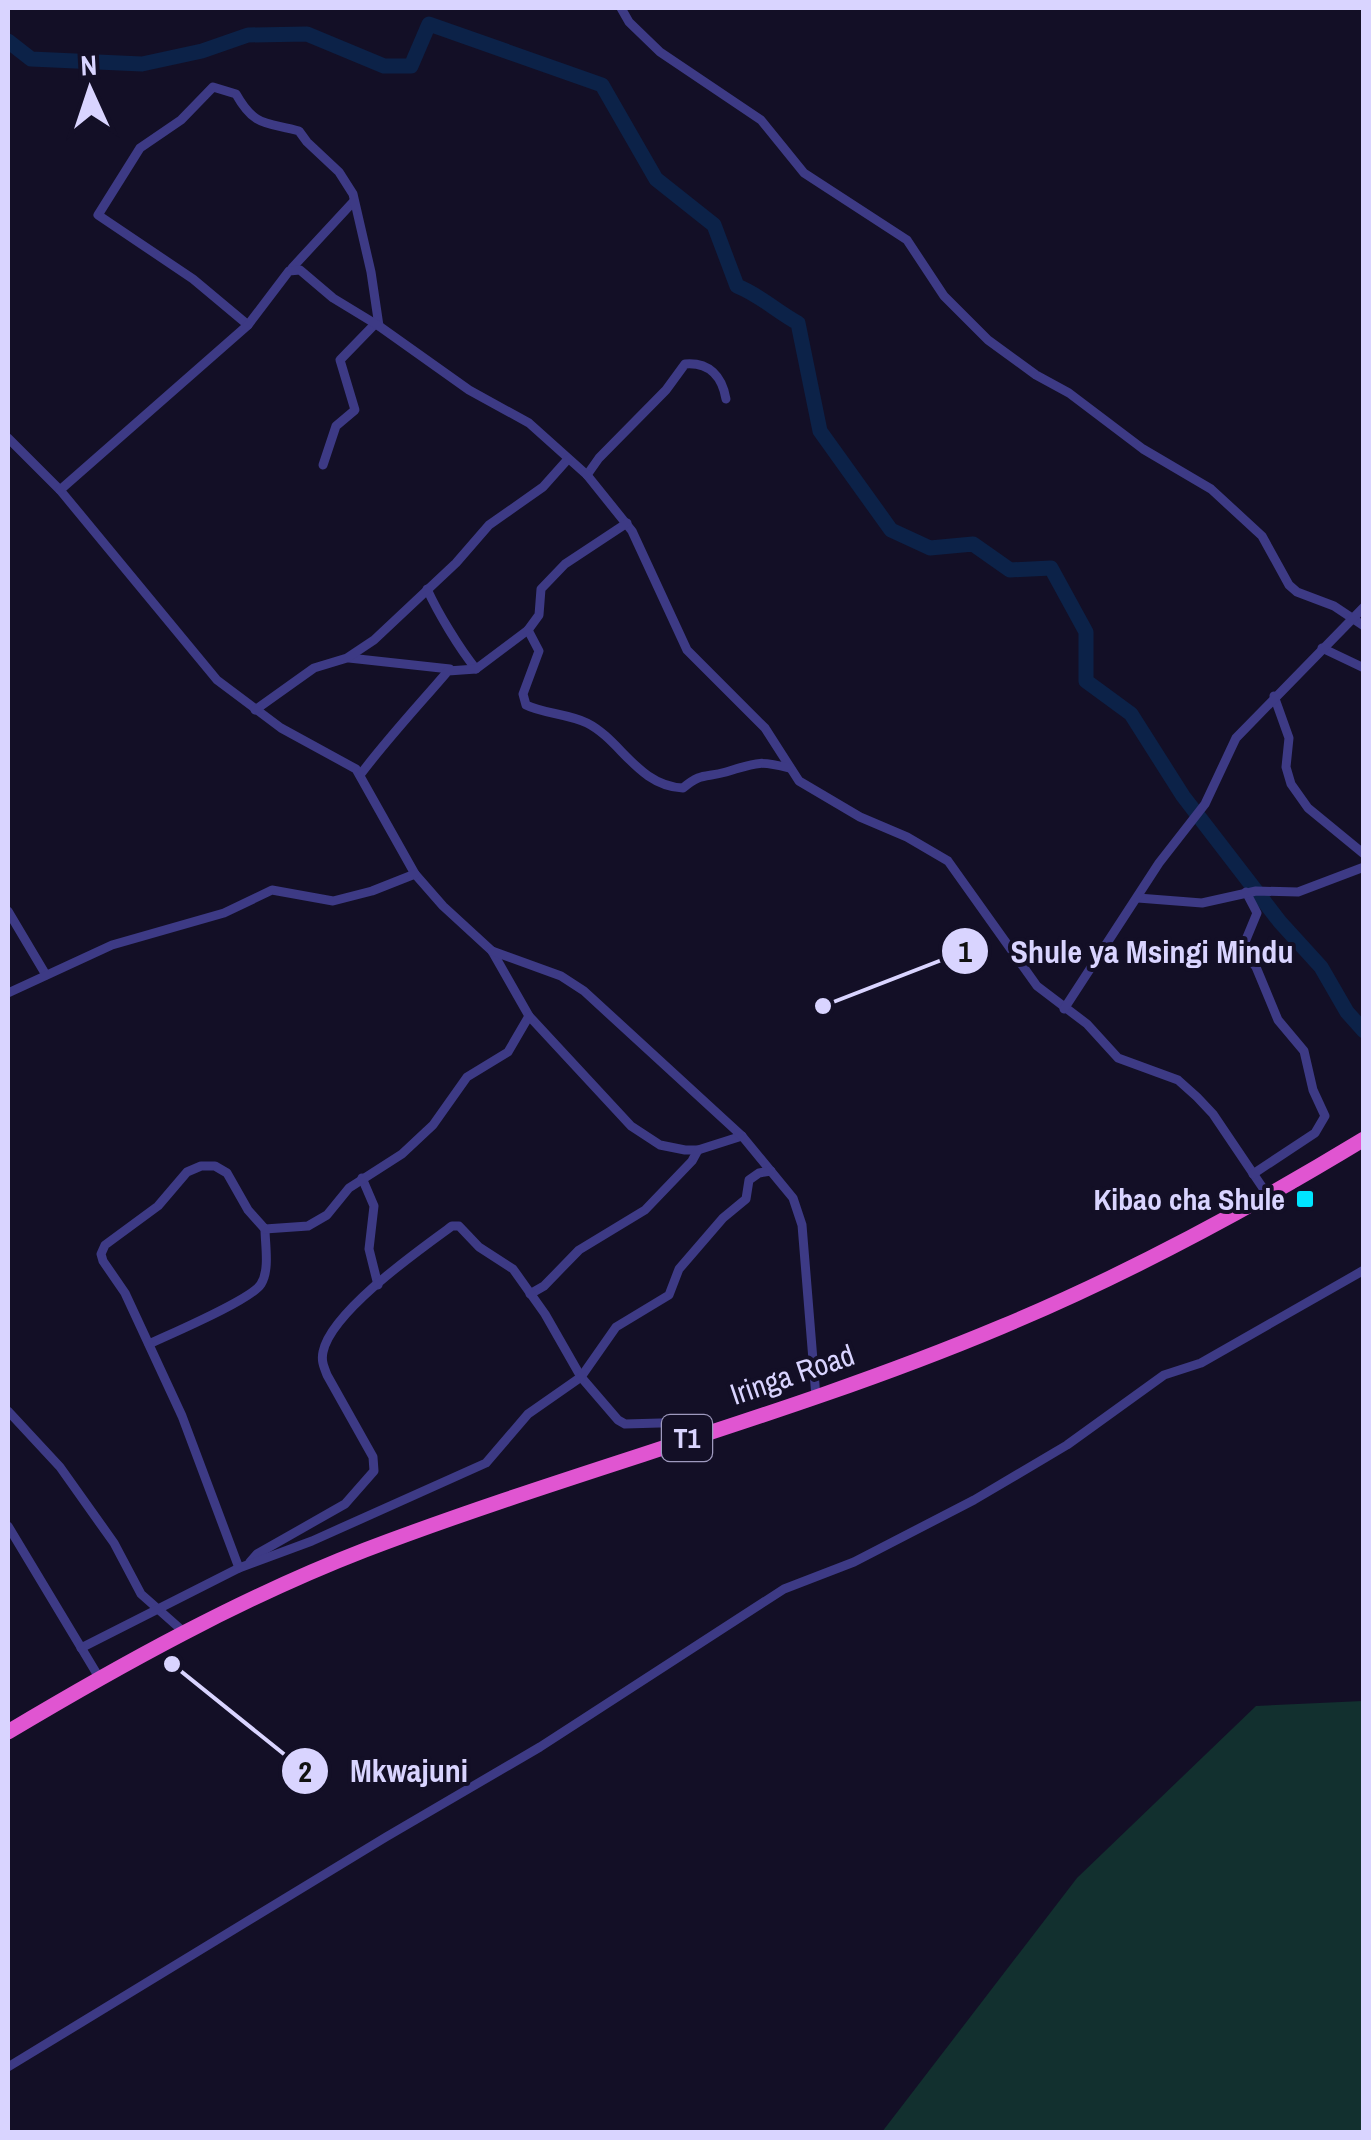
<svg xmlns="http://www.w3.org/2000/svg" width="1371" height="2140" viewBox="0 0 1371 2140" font-family="'Archivo Narrow',sans-serif">
<style>
.green{fill:#12302f}
.lines{fill:none;stroke-linecap:round;stroke-linejoin:round}
.river{stroke:#0c2248;stroke-width:15}
.minor{stroke:#3d3a85;stroke-width:9}
.trunk{stroke:#e055d1;stroke-width:15}
.poi-dot{fill:#00e5ff;stroke:#130f26;stroke-width:4}
.labels{text-anchor:middle;dominant-baseline:central;stroke-width:8;stroke-linejoin:round;paint-order:stroke}
.shield{fill:#130f26;stroke:#9e99be;stroke-width:2.5}
.shield-label{font-size:28px;font-weight:bold;fill:#d9d4ff}
.poi-label{font-size:30px;font-weight:bold;fill:#d9d4ff;stroke:#130f26;text-anchor:end}
.street-label{font-size:30px;fill:#d9d4ff;stroke:#130f26}
.leader{fill:none;stroke:#d9d4ff;stroke-width:4}
.callout-dot{fill:#d9d4ff;stroke:#130f26;stroke-width:4}
.mark-label{font-size:30px;text-anchor:middle;font-weight:bold;fill:#111}
.callout-label{font-size:32px;text-anchor:middle;font-weight:bold;fill:#d9d4ff;stroke:#130f26;stroke-width:8;stroke-linejoin:round;paint-order:stroke}
</style>
<rect width="100%" height="100%" fill="#130f26"/>
<polygon class="green" points="1363,1701 1363,2132 882,2132 1077,1878 1256,1706"/>
<g class="lines">
<path class="river" d="M8,41L31,59L142,64L202,51L248,35L307,34L384,66H411L429,24L602,85L656,179L714,225L737,286C760,295 776,311 798,323L820,431L891,530L930,548L973,544L1010,570L1051,568L1086,632V681L1131,714L1183,796L1280,922L1321,967L1347,1012L1364,1031"/>
<g class="minor">
<polyline points="621,8 629,22 660,52 761,120 804,173 907,240 944,296 988,340 1036,375 1069,393 1143,449 1211,489 1262,536 1289,585 1297,592 1334,606 1364,626"/>
<polyline points="292,268 354,201"/>
<path d="M248,325L193,279L98,215L140,148L181,120L213,87L236,94C255,128 267,122 299,131L307,142L339,172L353,194L371,272L379,326"/>
<polyline points="8,438 60,490 217,680 281,728 356,769 415,874 443,906 492,951 529,1016 631,1126 660,1145 685,1150 698,1150 742,1136"/>
<polyline points="323,465 336,426 355,410 340,360 375,324"/>
<path d="M587,475L599,458L666,390L685,364C709,362 722,376 726,399"/>
<polyline points="60,490 248,325 289,271 300,270 333,298 379,326 469,390 529,423 587,475 632,531 687,650 765,728 799,781 860,817 907,837 948,861 1037,986 1087,1024 1118,1058 1178,1080 1197,1097 1213,1114 1269,1197"/>
<path d="M427,589C438,613 459,648 476,669"/>
<path d="M528,630L539,651L523,694L526,705C541,713 569,714 587,723C621,740 638,786 683,788C702,772 705,778 726,772C756,763 758,760 789,768"/>
<polyline points="1322,648 1364,668"/>
<polyline points="349,658 450,669"/>
<polyline points="1274,696 1289,738 1286,767 1291,784 1308,808 1364,854"/>
<polyline points="255,710 314,668 347,658 374,640 456,563 489,525 543,487 568,459"/>
<path d="M360,775C388,738 418,706 448,671L476,669L528,630L539,615L541,589L565,564L627,523"/>
<polyline points="1246,892 1257,913 1245,942 1245,952 1256,967 1278,1020 1304,1051 1313,1090 1325,1116 1315,1133 1253,1174"/>
<polyline points="1138,898 1202,903 1256,891 1298,892 1364,867"/>
<polyline points="8,911 46,975"/>
<polyline points="492,951 561,976 584,991 742,1136 793,1198 802,1225 816,1397"/>
<polyline points="8,993 112,945 224,913 272,890 333,901 372,891 415,874"/>
<polyline points="1064,1009 1159,863 1205,804 1236,738 1364,607"/>
<polyline points="362,1178 374,1206 369,1249 378,1285"/>
<polyline points="530,1294 544,1286 579,1250 645,1210 692,1161 698,1150"/>
<path d="M149,1344C170,1334 251,1300 261,1284C270,1270 265,1244 265,1229"/>
<polyline points="8,1411 60,1467 114,1543 141,1594 185,1633"/>
<polyline points="8,1526 100,1679"/>
<path d="M250,1562L257,1554L345,1504L374,1471L373,1457L327,1375C324,1367 321,1361 323,1352C331,1312 419,1250 452,1226H459L479,1247L513,1269L545,1314L581,1377L618,1420L625,1424L695,1422L706,1431"/>
<polyline points="239,1568 182,1416 125,1293 103,1261 101,1254 105,1245 158,1206 187,1172 201,1166 215,1166 227,1173 248,1210 265,1229 308,1226 327,1215 349,1188 402,1154 433,1125 467,1077 508,1052 529,1016"/>
<polyline points="81,1648 239,1568 312,1541 486,1463 528,1414 581,1377 616,1327 669,1295 679,1269 723,1218 746,1199 749,1180 759,1173 771,1171"/>
<polyline points="8,2067 386,1837 540,1747 784,1589 854,1562 974,1500 1067,1445 1164,1375 1201,1363 1364,1270"/>
</g>
<path class="trunk" d="M8,1732C122,1664 241,1598 365,1550C575,1470 794,1414 1001,1327C1126,1275 1247,1210 1364,1139"/>
</g>
<rect class="poi-dot" x="1295" y="1189" width="20" height="20" rx="5"/>
<g class="labels">
<rect class="shield" x="662" y="1415" width="50" height="46" rx="8"/>
<g class="shield-label">
<text x="687" y="1438">T1</text>
</g>
<g class="poi-label">
<text x="1285" y="1199">Kibao cha Shule</text>
</g>
<g class="street-label">
<text transform="translate(792 1374) rotate(-19)">Iringa Road</text>
</g>
</g>
<path class="leader" d="M823 1006L965 951M172 1664L305 1771"/>
<g class="callout-dot">
<circle cx="823" cy="1006" r="10"/>
<circle cx="172" cy="1664" r="10"/>
<circle cx="965" cy="951" r="25"/>
<circle cx="305" cy="1771" r="25"/>
</g>
<g class="mark-label">
<text x="965" y="962">1</text>
<text x="305" y="1782">2</text>
</g>
<g class="callout-label">
<text x="1152" y="963">Shule ya Msingi Mindu</text>
<text x="409" y="1782">Mkwajuni</text>
</g>
<rect width="1371" height="2140" fill="none" stroke="#d9d4ff" stroke-width="20"/>
<g transform="translate(90 90) rotate(357)" stroke="#130f26" stroke-width="8" paint-order="stroke">
<path d="M0-8L18 38L0 25L-18 38Z" fill="#d9d4ff"/>
<text y="-15" font-size="28" font-weight="bold" text-anchor="middle" fill="#d9d4ff">N</text>
</g>
</svg>
